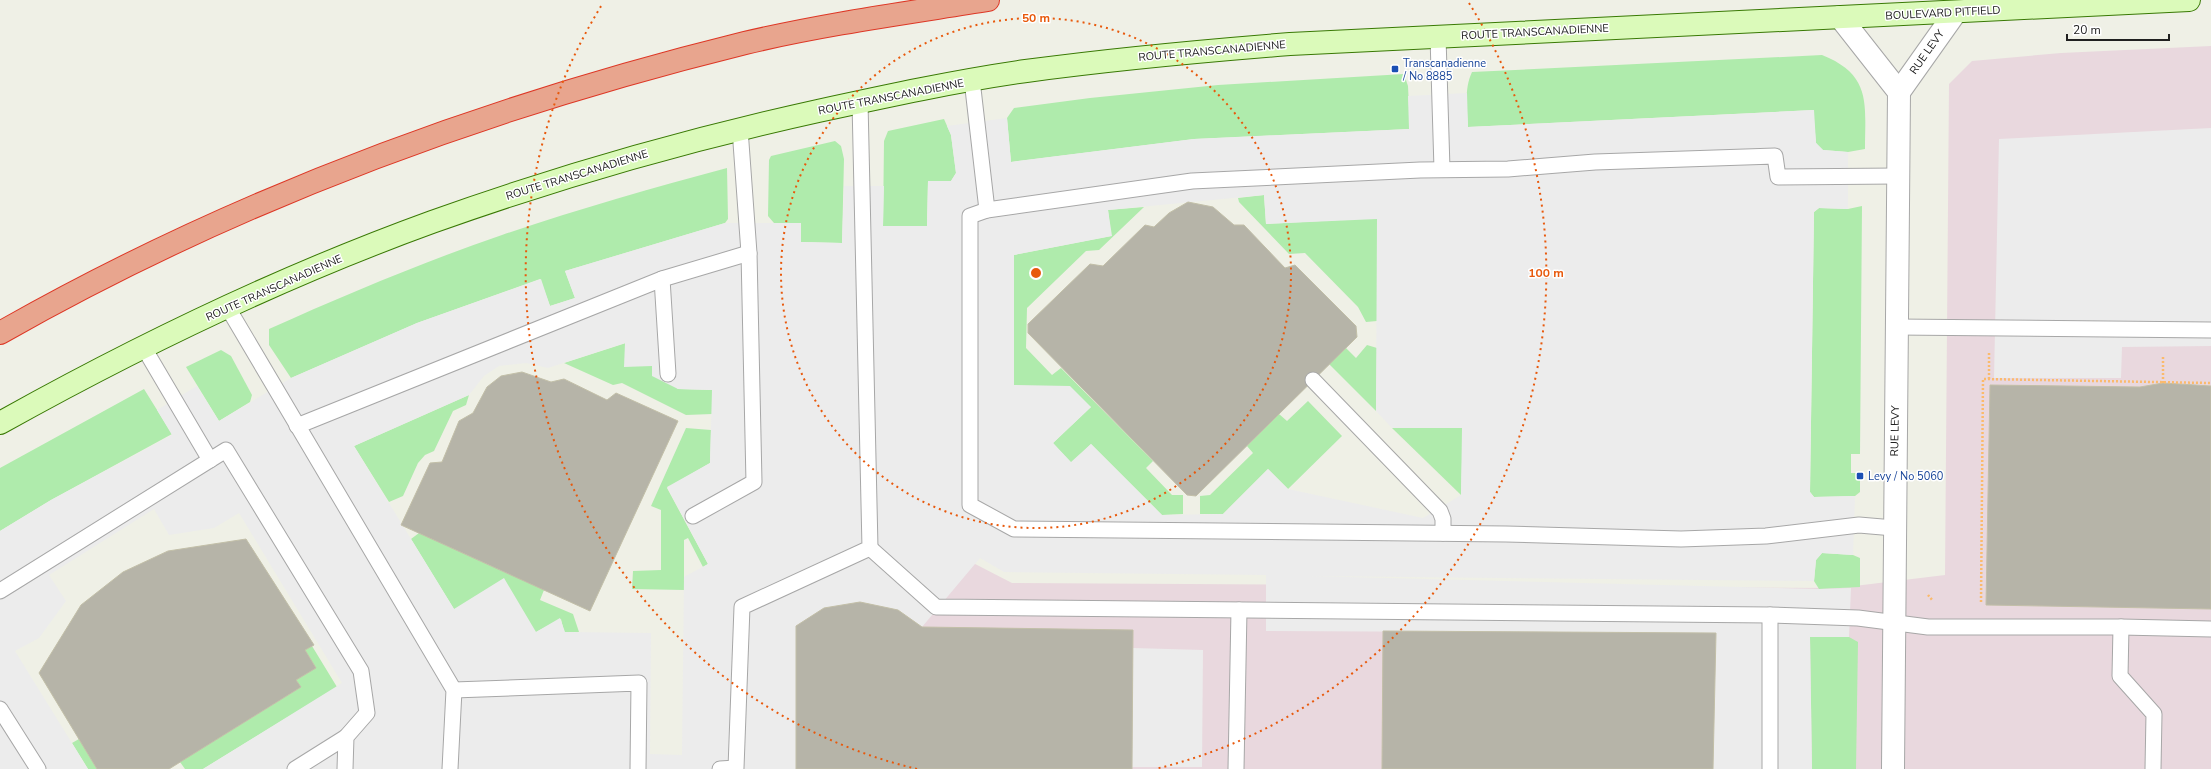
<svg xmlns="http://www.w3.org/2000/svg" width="2211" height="769" viewBox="0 0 2211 769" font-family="'Nunito Sans',sans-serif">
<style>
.industrial{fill:#e9d8de}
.grass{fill:#afebac}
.parking{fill:#ececec;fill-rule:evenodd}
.building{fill:#b6b4a8;stroke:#c2bfa8}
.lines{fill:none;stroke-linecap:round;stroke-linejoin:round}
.lane-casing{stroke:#a7a7a7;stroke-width:17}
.street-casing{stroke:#a7a7a7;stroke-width:24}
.secondary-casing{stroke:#397904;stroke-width:24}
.highway-casing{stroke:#dd3725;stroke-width:24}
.path{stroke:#fbba6c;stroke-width:2.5;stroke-dasharray:2 2;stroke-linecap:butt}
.lane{stroke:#fff;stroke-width:15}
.street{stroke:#fff;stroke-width:22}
.secondary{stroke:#dbfaba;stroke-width:22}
.highway{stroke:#e8a58e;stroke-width:22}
.ring{fill:none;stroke:#e8590c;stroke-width:2;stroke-dasharray:2 4}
.transit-dot{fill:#1a4fb4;stroke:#fff;stroke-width:1.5}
.labels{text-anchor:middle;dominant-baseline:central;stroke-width:3;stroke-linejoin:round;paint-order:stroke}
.street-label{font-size:11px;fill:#202020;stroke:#fff}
.transit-label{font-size:11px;fill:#164399;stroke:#fff;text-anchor:start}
.centre{fill:#e8590c;stroke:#fff;stroke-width:2}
.ring-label{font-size:12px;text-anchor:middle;font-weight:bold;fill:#e8590c;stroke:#fff;stroke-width:3;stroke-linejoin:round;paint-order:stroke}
</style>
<rect width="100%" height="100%" fill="#eff0e6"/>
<polygon class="industrial" points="2211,46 2211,769 700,769 714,565 917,534 1012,583 1838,588 1945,575 1949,84 1972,61 2061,53"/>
<g class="grass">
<path d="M1822,55C1872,75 1865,104 1865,149L1848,152L1823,150L1816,143L1813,110L1468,127C1467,108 1464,89 1472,72Z"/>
<polygon points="1404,74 1408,86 1410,129 1194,139 1011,162 1007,118 1014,108 1090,98 1218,85"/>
<polygon points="944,119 951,135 956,173 951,181 928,181 927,226 883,226 884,141 888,131"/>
<polygon points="835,141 841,146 844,159 842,243 801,242 801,223 774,223 768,216 769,160 771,156"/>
<path d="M727,168L728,219L725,223L565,271L575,298L550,306L540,279L417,323L291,378L269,345V329C345,295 423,262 502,235C576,210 651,188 727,168Z"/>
<polygon points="1264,195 1266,224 1377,218 1377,321 1366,322 1358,307 1305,253 1289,254 1239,202 1238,198"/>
<polygon points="1862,206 1860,454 1851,454 1851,473 1860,473 1860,492 1855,496 1814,497 1810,492 1814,212 1819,208 1848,209"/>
<polygon points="1144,207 1099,250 1086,251 1027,308 1026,348 1052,375 1061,368 1153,461 1146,468 1172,495 1183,495 1183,514 1162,515 1091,444 1071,463 1053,443 1091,407 1014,385 1014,255 1111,236 1108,210"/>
<polygon points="626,343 678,389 712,390 712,414 686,415 622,383 613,385 564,363"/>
<polygon points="1367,345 1377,348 1376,411 1329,364 1346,348 1356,358"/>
<polygon points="221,350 231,356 252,395 250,402 219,421 186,367"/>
<polygon points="144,389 172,434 51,500 0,531 0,468"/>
<polygon points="469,395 466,405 453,411 434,451 425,455 418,463 403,496 389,502 354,446"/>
<polygon points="1308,401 1342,436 1288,489 1268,469 1223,514 1200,514 1200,496 1210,495 1253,453 1247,446 1279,414 1287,421"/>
<polygon points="686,428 711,430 710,463 667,488 708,564 703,567 688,538 684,540 684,590 632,589 633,571 661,570 661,510 651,506"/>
<polygon points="1392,428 1463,428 1461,495"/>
<polygon points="419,533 544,590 540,600 573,614 579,632 564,632 561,619 536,632 454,609 411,539"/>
<polygon points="1822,553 1853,555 1860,558 1860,587 1819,589 1814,581 1816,560"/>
<polygon points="1810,637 1849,637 1858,642 1856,769 1812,769"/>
<polygon points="312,646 337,687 203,769 185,769 180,762 301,687 296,680 316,668 305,650"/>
<polygon points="79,739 97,769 88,769 72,743"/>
</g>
<g class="parking">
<path d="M1467,93L1468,127L1814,110L1816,143L1823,150L1848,152V209L1819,208L1814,212L1810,492L1814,497L1855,496L1853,555L1822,553L1816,560L1814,581L1309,576L1819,589L1851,588L1849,637H1810L1812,769H1713L1715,633L1266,631V575L1004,572L980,558L922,627L898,610L860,602L824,608L796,626V769H203L342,683L239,513L214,528L169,535L154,509L49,575L66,601L39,638L15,651L88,769H0V531L51,500L172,435L157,410L197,386L219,421L291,378L417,323L541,279L550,306L575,298L565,271L725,223H801V242L842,243L844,186H884L883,226H927L928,181H951L956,173L951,135L947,126L1007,118L1011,162L1194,139L1409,129L1408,96ZM1264,195L1266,224L1377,219L1376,411L1392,428H1462L1461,495L1423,518L1288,489L1268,469L1223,514L1162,515L1091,444L1071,462L1053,443L1091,407L1070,386L1014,385V255L1112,236L1108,210ZM625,343L624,367L652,366V376L678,389L712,390L710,463L667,487L708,564L684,577L682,755L650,754L651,633L565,632L560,618L536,632L504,578L454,609L354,446L469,395L484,376L499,366L526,363L548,368Z"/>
<polygon points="2211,128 2211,346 2122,347 2121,378 1994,378 1999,139"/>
<polygon points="1133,648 1203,650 1202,767 1132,767"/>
</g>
<g class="building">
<polygon points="1188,202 1213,207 1234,225 1244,225 1285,268 1295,265 1356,326 1357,337 1196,496 1187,495 1028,333 1028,324 1090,264 1103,266 1145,225 1154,227 1169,213"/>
<polygon points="522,372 551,382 564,379 607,400 616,393 678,421 590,611 401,525 430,463 442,462 459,421 473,413 487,387 501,376"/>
<polygon points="2163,383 2211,386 2211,609 1986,605 1990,385 2140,387"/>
<polygon points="246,539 314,645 305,650 316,668 296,680 301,687 169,769 97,769 39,673 81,605 123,572 168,551"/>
<polygon points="860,602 898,610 922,627 1133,630 1132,769 796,769 796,626 824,608"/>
<polygon points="1383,631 1716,633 1713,769 1382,769"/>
</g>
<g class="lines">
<g class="lane-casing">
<g id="lane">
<polyline points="1438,37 1442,169"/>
<polyline points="972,80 987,210"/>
<polyline points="662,279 668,374"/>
<polyline points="228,308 454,690 450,769"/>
<polyline points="1896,327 2211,330"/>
<polyline points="144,348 210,460"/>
<polyline points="1313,380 1440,511 1443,519 1443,533"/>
<polyline points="297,426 662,279 749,253 740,129"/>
<polyline points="693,516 754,482 749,253"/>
<polyline points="1894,528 1859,525 1766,536 1681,539 1506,534 1014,529 970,505 970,216 987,210 1192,181 1420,170 1508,169 1595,162 1775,156 1778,177 1897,176"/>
<polyline points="870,548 936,607 1770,615 1858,618 1928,627 2121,627 2120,676 2154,714 2153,769"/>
<polyline points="0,591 226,450 361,671 367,713 346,737 345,769"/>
<polyline points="1770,615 1770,769"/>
<polyline points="2121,627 2211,629"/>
<polyline points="454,690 639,683 638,769"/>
<polyline points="0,709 38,769"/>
<polyline points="295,769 346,737"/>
<polyline points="720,769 736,768 742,607 870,548 860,102"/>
<polyline points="1236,769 1239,610"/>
</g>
</g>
<g class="street-casing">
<g id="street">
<polyline points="1840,17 1899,92"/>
<polyline points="1893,769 1899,92 1955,13"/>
</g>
</g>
<g class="secondary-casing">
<path id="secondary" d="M0,423C138,346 283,276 432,222C558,177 687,140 818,111C887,96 956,81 1026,71C1114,59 1202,51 1290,44L2189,0"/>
</g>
<g class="highway-casing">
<path id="highway" d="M0,333C232,201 486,107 745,43C825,24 907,13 988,0"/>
</g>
<g class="path">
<polyline points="1989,353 1989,379"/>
<polyline points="2163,383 2163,356"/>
<polyline points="1928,595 1933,601"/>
<polyline points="1981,602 1983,379 2211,383"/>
</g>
<use href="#lane" class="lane"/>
<use href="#street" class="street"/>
<use href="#secondary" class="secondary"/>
<use href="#highway" class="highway"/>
</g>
<g class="ring">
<circle cx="1036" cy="273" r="255"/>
<path d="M917 769A510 510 0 0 1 603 3M1469 3A510 510 0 0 1 1155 769"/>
</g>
<g class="transit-dot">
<rect x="1391" y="65" width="8" height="8" rx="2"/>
<rect x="1856" y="472" width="8" height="8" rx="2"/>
</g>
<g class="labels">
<g class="street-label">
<text transform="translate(1943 13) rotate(-3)">BOULEVARD PITFIELD</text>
<text transform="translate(1535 32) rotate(-3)">ROUTE TRANSCANADIENNE</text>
<text transform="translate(1212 51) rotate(-5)">ROUTE TRANSCANADIENNE</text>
<text transform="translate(1927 52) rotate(-55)">RUE LEVY</text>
<text transform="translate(891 97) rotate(-11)">ROUTE TRANSCANADIENNE</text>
<text transform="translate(577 175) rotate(-17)">ROUTE TRANSCANADIENNE</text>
<text transform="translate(274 288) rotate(-24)">ROUTE TRANSCANADIENNE</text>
<text transform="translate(1895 431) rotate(-89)">RUE LEVY</text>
</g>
<g class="transit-label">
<text x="1403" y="63">Transcanadienne<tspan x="1403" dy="13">/ No 8885</tspan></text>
<text x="1868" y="476">Levy / No 5060</text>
</g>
</g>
<circle cx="1036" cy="273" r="6" class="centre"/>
<g class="ring-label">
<text x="1036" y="22">50 m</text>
<text x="1546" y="277">100 m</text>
</g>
<path d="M2067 34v6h102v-6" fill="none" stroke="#202020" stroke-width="2"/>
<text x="2073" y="34" font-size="12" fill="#202020" stroke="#ffffff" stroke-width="3" paint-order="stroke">20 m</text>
</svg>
